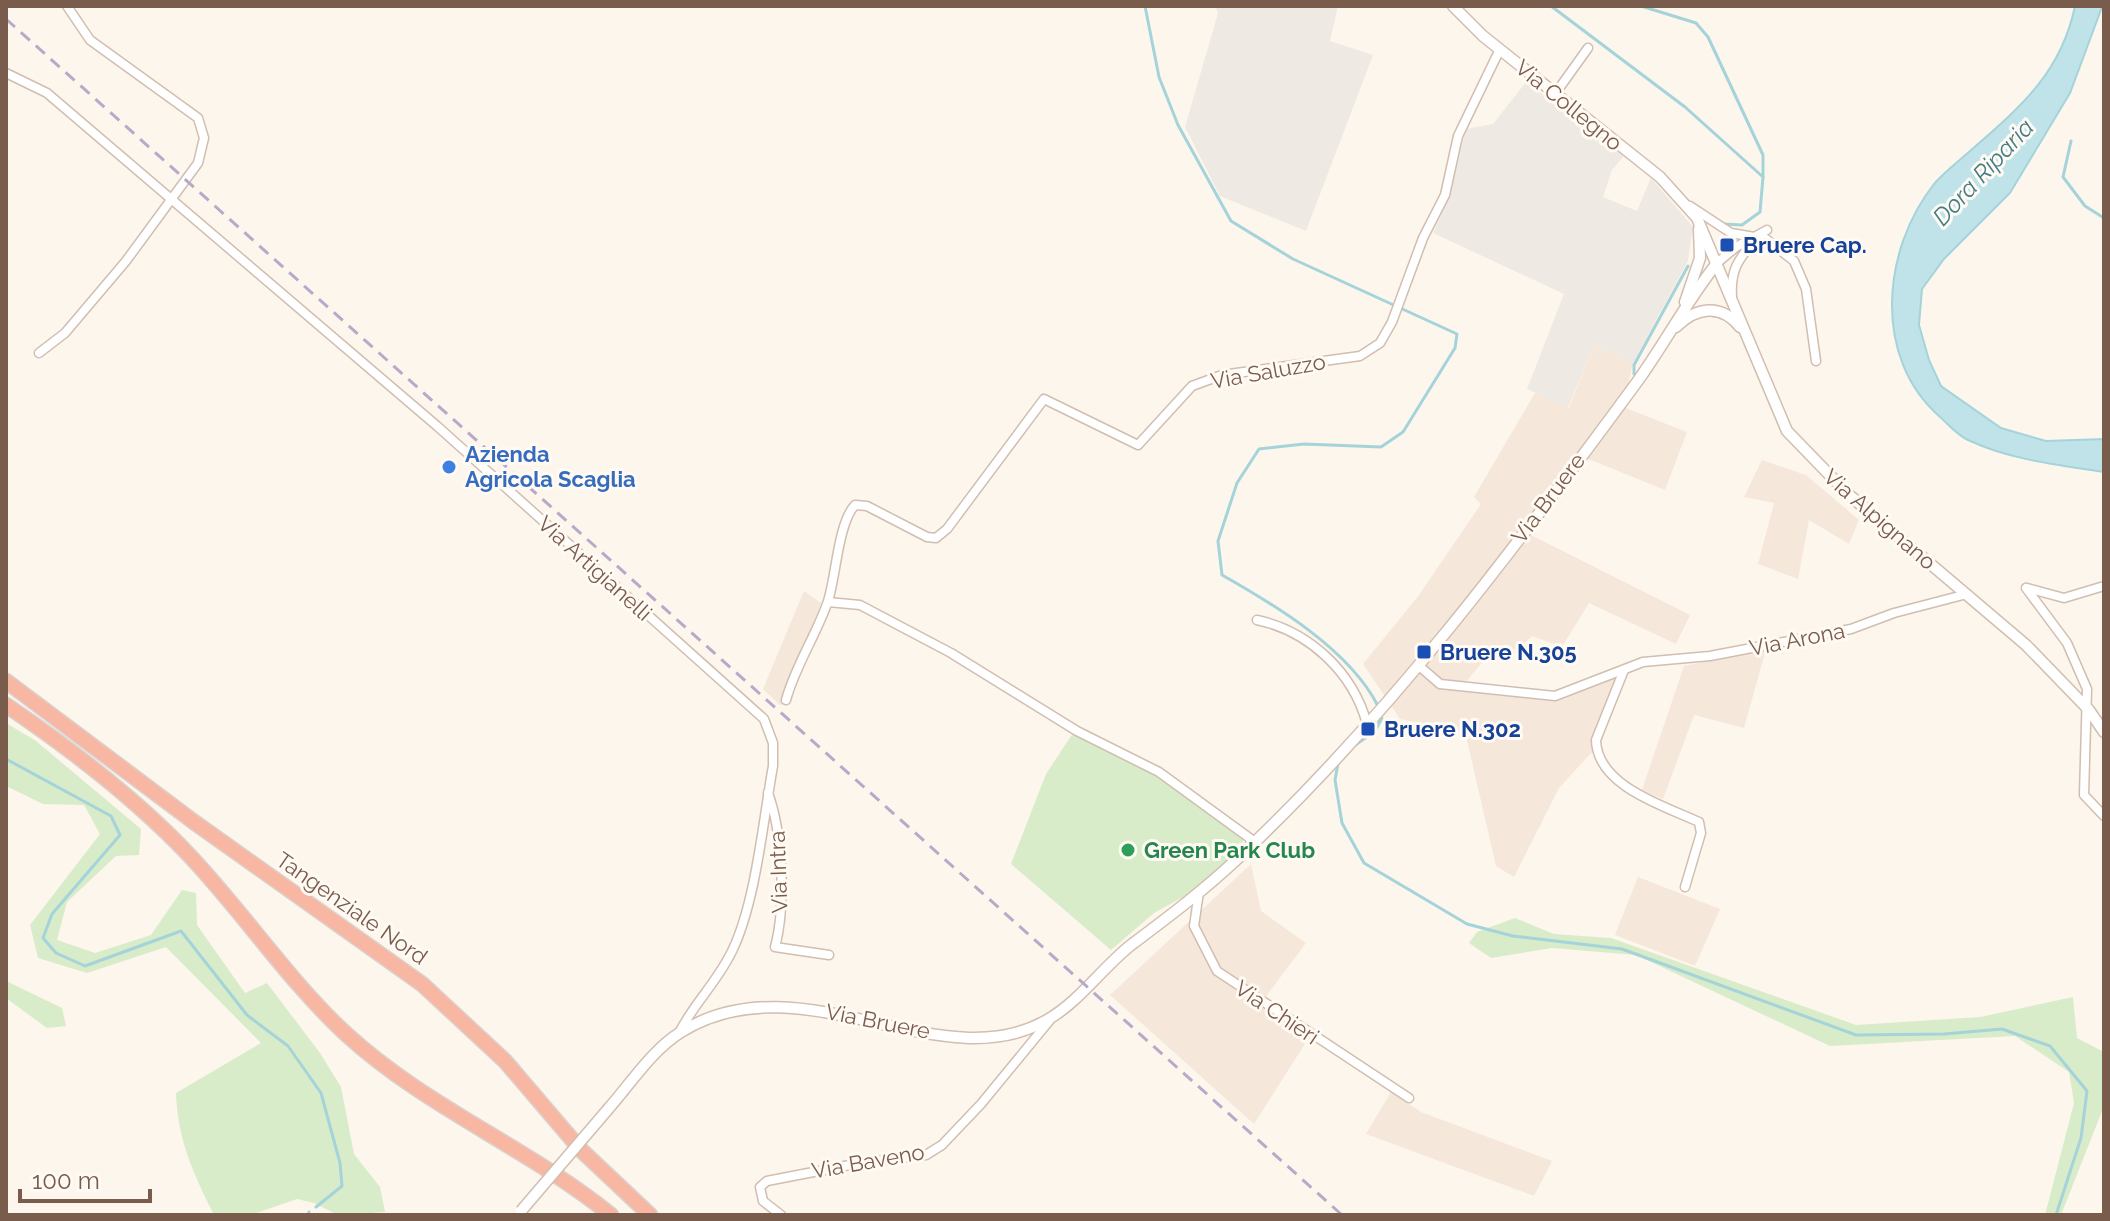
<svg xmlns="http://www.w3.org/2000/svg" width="2110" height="1221" viewBox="0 0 2110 1221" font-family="Raleway,sans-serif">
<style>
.residential{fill:#f5e8da}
.industrial{fill:#efe9e4}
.green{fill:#d8ecc9}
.water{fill:#bfe3e8;stroke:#a5d3da;stroke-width:2}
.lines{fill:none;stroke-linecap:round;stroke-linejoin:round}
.stream{stroke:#a5d3da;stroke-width:3}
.minor-casing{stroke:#d1beb0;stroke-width:11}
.tertiary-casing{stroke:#d1beb0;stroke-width:13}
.motorway-casing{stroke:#dad1cd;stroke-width:17}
.minor{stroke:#fff;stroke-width:8}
.tertiary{stroke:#fff;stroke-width:10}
.motorway{stroke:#f7b7a3;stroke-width:14}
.rail{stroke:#b9a8c9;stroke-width:3;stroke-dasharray:12 8;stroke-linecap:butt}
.tertiary-bridge-casing{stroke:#d1beb0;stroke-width:13;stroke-linecap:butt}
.tertiary-bridge{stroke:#fff;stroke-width:10}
.transit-dot{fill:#1a4fb4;stroke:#fffaf3;stroke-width:3}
.shop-dot{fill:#3f7fe0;stroke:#fffaf3;stroke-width:3}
.leisure-dot{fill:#2e9e5b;stroke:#fffaf3;stroke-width:3}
.labels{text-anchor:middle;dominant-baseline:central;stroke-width:6;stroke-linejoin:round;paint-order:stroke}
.street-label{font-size:22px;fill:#7a5c4d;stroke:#fffaf3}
.transit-label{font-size:22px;font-weight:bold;fill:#164399;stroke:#fffaf3;text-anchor:start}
.shop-label{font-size:22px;font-weight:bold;fill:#366cbe;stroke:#fffaf3;text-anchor:start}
.leisure-label{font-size:22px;font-weight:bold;fill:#27864d;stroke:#fffaf3;text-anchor:start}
.water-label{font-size:24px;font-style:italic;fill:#437c86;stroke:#fffaf3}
</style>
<rect width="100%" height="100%" fill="#fdf6ec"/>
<g class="residential">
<polygon points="1594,345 1633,363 1623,407 1687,432 1665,490 1586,458 1527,533 1690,615 1676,644 1589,603 1562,647 1532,636 1519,649 1493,650 1458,691 1558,701 1618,676 1594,750 1559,788 1514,877 1496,866 1465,732 1400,719 1363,664 1419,595 1481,504 1474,497 1535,393 1569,408"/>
<polygon points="1762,460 1806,475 1859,520 1849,544 1809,520 1798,579 1758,564 1774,503 1744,497"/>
<polygon points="804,591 821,603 781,706 763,689"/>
<polygon points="1766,649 1744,728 1694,715 1663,799 1642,790 1684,666"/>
<polygon points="1251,864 1261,911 1306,943 1264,999 1308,1039 1254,1124 1110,995"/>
<polygon points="1638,877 1720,909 1695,966 1615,935"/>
<polygon points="1391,1092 1421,1112 1552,1161 1534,1196 1366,1134"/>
</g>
<g class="industrial">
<polygon points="1215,6 1338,6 1330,41 1373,55 1306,231 1220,196 1185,127 1218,13"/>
<polygon points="1526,82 1624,156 1612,170 1603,197 1637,211 1651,178 1693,227 1688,261 1633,363 1594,345 1568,408 1527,389 1564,294 1433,233 1450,195 1466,129 1493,124"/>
</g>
<g class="green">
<path d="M6,723L36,741L141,829L139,855L116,856L67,902L57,940L95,953L151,935L182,890L196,893L197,925L245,993L267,983L320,1053L341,1087L354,1154L380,1187L385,1212L338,1215L314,1203L297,1199L250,1215H214C193,1172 178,1142 176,1093L261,1043L166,947L87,973L38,958L30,925L100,834L84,805L43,804L6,786Z"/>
<polygon points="1073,733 1160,777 1245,836 1230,871 1154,913 1111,950 1011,864 1046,774"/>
<polygon points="1515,918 1554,934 1611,938 1856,1025 1980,1017 2073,997 2077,1038 2104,1052 2104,1106 2061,1215 2045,1215 2074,1103 2069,1072 2015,1036 1830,1046 1636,955 1552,948 1491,958 1469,943 1477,932"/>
<polygon points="6,981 62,1008 66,1026 47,1028 6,998"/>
</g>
<path class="water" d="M2075,6L2102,7L2070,93L2010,193L1944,259L1922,289L1919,325L1929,360L1941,386L2001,428L2046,441L2104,439V472C2058,465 2011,460 1968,440C1957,435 1948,424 1940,417C1872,358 1882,250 1934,184C1944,172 1959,161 1970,151C2019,108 2061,74 2075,6Z"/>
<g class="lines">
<g class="stream">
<path d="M1145,6L1159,77L1178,125L1231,221L1293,259L1457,334L1455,348L1403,432L1381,447L1304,444L1259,449L1237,483L1218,541L1222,575C1275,605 1349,649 1378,706"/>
<polyline points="1551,6 1685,107 1763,177 1760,212 1742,225 1723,224"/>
<polyline points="1641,6 1696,23 1708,37 1763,155 1763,177"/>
<polyline points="2071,141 2063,177 2085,206 2104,218"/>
<polyline points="1634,374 1634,365 1688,266"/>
<polyline points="1354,746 1375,731 1382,718"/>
<polyline points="6,759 111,816 120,835 52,914 43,938 56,953 85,966 181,931 247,1015 288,1046 321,1093 340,1163 342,1186 316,1207"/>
<polyline points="1338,763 1335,780 1342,823 1364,863 1467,924 1513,936 1622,949 1856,1035 1944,1034 2002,1029 2050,1046 2087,1091 2081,1138 2056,1215"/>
<polyline points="308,1215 309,1212"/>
</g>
<g class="minor-casing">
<g id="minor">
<path d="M6,73L47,93L437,426L764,719L773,743V766C763,821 756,900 733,949C719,980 694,1003 679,1033"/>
<polyline points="1555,94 1588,48"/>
<polyline points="1690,206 1731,233 1766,239 1794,261 1806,289 1816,361"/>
<polyline points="1717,263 1736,247 1767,230"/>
<path d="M1732,297C1730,269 1739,259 1756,238"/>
<polyline points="39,353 65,333 126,261 198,163 204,138 198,118 90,40 67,6"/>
<polyline points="2026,588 2067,643 2087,689 2084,795 2104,816"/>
<polyline points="2027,588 2064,598 2104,586"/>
<polyline points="828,602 860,605 951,653 1077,731 1159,772 1255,842"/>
<path d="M1257,620C1309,631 1353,672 1367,724"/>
<polyline points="1418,665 1440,684 1555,696 1643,662 1710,656 1851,629 1894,613 1967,594"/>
<path d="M1624,670L1596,740C1597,786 1664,806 1699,822L1701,833L1685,887"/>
<path d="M786,700C796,664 816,636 828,601C836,577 838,523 855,505L867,506L927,537L936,538L947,529L1044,399L1138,445L1192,386L1222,375L1360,356L1380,343L1392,322L1423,238L1445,195L1458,136L1500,49"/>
<path d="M768,793C783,834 786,906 775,947L829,955"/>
<polyline points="1199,892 1194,926 1217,971 1409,1098"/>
<polyline points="781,1215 763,1201 760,1187 767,1181 860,1163 926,1155 942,1145 981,1104 1050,1020"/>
</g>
</g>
<g class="tertiary-casing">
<g id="tertiary">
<polyline points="1453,6 1483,36 1660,177 1697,218 1787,431 1848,494 2026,645 2089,710 2104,732"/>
<polyline points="1685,302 1700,258 1699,229"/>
<path d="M1676,327C1696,307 1721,303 1740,327"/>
<path d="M609,1108C631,1083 652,1050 681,1032C801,957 940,1082 1047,1020C1079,1002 1102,968 1131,945C1167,918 1203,891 1236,860C1388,718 1515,548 1637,382C1665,343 1687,301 1717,263"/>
</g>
</g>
<g class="motorway-casing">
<g id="motorway">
<polyline points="6,681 194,822 422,984 505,1061 581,1150 650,1215"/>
<path d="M6,705C71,749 135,798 189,855C243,912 288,980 345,1033C425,1107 527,1147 611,1215"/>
</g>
</g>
<use href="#minor" class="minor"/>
<use href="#tertiary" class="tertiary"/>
<use href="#motorway" class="motorway"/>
<polyline class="rail" points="6,19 1342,1215"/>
<g class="tertiary-bridge-casing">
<polyline id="tertiary-bridge" points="521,1211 609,1108"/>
</g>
<use href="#tertiary-bridge" class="tertiary-bridge"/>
</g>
<g class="transit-dot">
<rect x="1719" y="237" width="16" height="16" rx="4"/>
<rect x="1416" y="644" width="16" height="16" rx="4"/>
<rect x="1360" y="721" width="16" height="16" rx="4"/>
</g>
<circle class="shop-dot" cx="449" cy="467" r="8"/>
<circle class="leisure-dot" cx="1128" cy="850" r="8"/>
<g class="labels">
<g class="street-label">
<text transform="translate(1569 105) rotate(39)">Via Collegno</text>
<text transform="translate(1268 371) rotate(-10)">Via Saluzzo</text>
<text transform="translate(1548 498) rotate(-53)">Via Bruere</text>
<text transform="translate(1880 519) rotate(41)">Via Alpignano</text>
<text transform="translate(595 568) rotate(42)">Via Artigianelli</text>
<text transform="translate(1797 639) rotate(-11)">Via Arona</text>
<text transform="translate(778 872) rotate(-92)">Via Intra</text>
<text transform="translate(352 908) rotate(35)">Tangenziale Nord</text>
<text transform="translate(1277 1012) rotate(34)">Via Chieri</text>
<text transform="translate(878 1021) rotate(11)">Via Bruere</text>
<text transform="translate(868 1161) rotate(-10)">Via Baveno</text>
</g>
<g class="transit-label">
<text x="1743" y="245">Bruere Cap.</text>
<text x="1440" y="652">Bruere N.305</text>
<text x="1384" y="729">Bruere N.302</text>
</g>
<g class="shop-label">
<text x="465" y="454">Azienda<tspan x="465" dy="25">Agricola Scaglia</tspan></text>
</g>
<g class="leisure-label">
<text x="1144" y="850">Green Park Club</text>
</g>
<g class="water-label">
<text transform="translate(1983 172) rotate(-47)">Dora Riparia</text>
</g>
</g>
<rect width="2110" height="1221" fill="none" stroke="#7a5c4d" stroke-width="16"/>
<path d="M20 1189v12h130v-12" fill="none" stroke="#7a5c4d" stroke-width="4"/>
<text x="32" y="1189" font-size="24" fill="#7a5c4d" stroke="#fffaf3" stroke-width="6" paint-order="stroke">100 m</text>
</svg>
